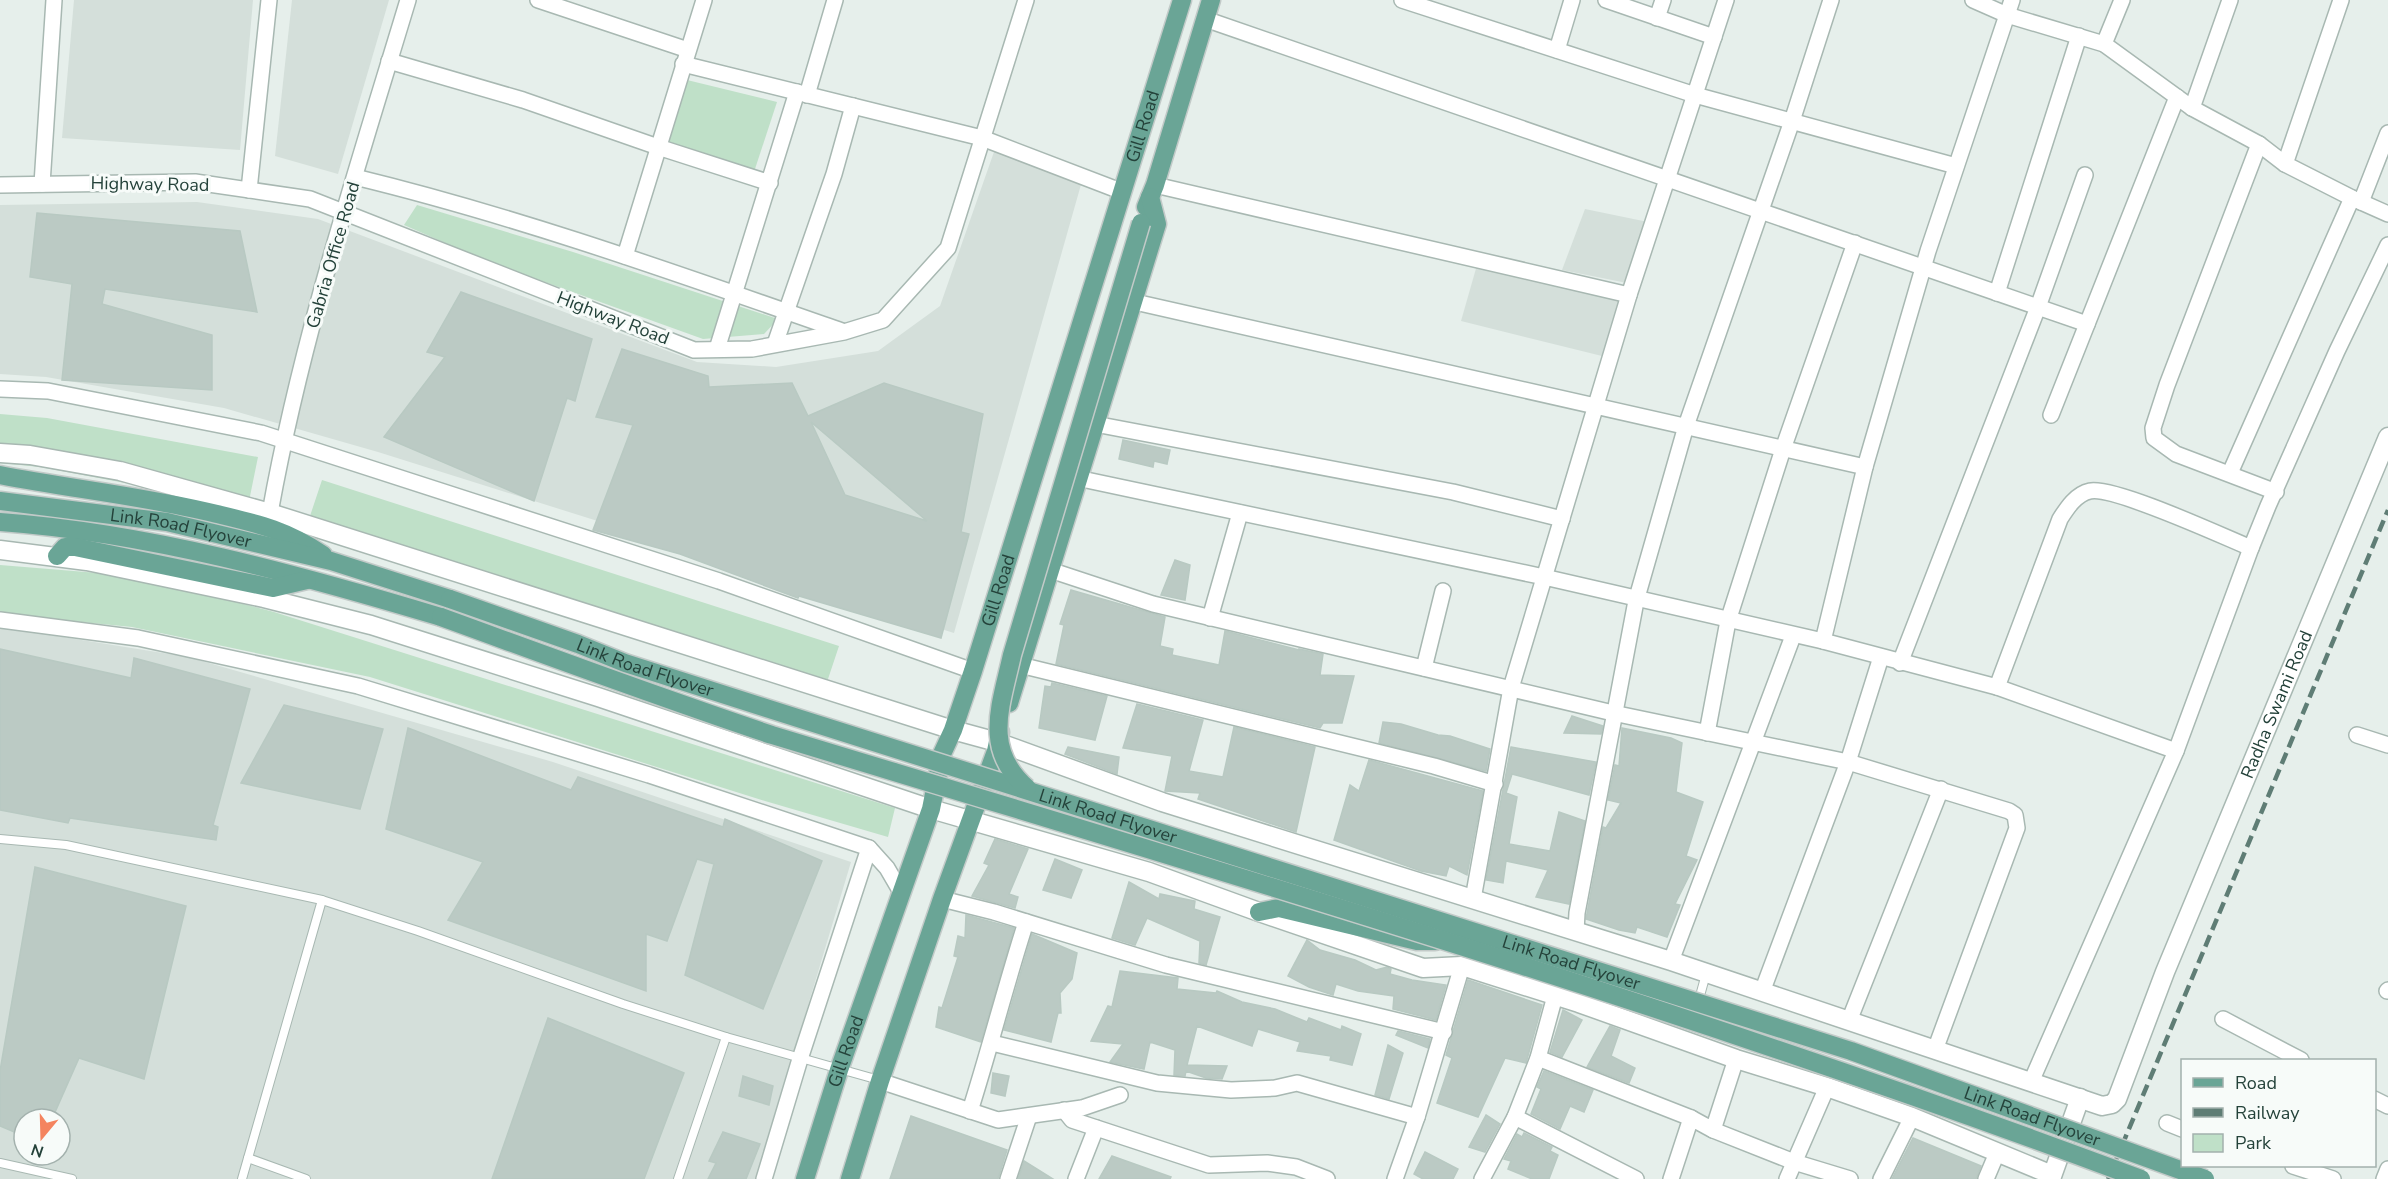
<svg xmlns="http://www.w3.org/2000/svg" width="2388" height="1179" viewBox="0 0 2388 1179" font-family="'Nunito Sans',sans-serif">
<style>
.built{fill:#d4dfda;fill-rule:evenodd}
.green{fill:#bfe0c8}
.building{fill:#bbcac4;stroke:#b8c9c2;stroke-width:1.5;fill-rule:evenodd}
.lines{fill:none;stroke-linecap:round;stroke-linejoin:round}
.service-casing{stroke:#a8b8b2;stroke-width:10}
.minor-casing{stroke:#a8b8b2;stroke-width:18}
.tertiary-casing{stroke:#a8b8b2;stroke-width:21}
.primary-casing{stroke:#c2cac8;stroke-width:21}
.service{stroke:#fff;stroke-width:8}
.minor{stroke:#fff;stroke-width:15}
.tertiary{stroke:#fff;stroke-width:18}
.primary{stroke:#6aa596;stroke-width:18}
.rail{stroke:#5f7d75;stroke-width:4.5;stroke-dasharray:12 6;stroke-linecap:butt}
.primary-bridge-casing{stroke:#c2cac8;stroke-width:21;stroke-linecap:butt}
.primary-bridge{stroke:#6aa596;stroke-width:18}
.labels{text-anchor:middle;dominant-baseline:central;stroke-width:6;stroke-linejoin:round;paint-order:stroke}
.street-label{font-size:18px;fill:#24423a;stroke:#f7fbf9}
</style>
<rect width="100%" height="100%" fill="#e6efeb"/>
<g class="built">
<polygon points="74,0 253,0 240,150 62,138"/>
<polygon points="292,0 389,0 338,174 275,156"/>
<polygon points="995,149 1082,181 954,633 378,452 224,408 46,377 0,374 0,205 197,202 318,219 697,362 776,367 878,351 940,306"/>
<polygon points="1585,209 1648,222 1627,283 1562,270"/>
<polygon points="1477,265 1619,299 1602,356 1461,321"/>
<path d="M0,627L188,657L553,762L851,862L756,1179H0ZM24,1119H60V1155H24Z"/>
</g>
<g class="green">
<polygon points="687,80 777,102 753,175 665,151"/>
<polygon points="417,205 573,252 778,319 764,334 703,339 489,262 404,225"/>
<polygon points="0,414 47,418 258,457 248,506 40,467 0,463"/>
<polygon points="322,480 839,646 824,691 307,525"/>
<polygon points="0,565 135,576 274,612 895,808 888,837 765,801 370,677 132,627 0,614"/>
</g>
<g class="building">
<polygon points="37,213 240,231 257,312 105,289 102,304 212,335 212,390 62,380 72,284 30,277"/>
<polygon points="461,292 592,339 575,401 567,398 534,501 384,437 445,357 427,352"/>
<path d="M622,349L708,376L709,387L792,383L808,416L884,383L983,414L961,532L969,534L941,638L799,596L798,598L680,554L593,530L633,425L596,417ZM811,422L927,521L845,495Z"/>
<polygon points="1123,440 1170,450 1167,464 1154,461 1153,467 1119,459"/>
<polygon points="1175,560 1190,565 1185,600 1161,595"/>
<polygon points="1071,590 1165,617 1160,646 1173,649 1172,655 1219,665 1225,631 1299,650 1299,649 1323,654 1320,675 1354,676 1342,723 1323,723 1320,728 1056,664 1064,625 1060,624"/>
<polygon points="0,649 131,678 134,658 250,689 213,825 218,827 216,840 70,818 68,823 0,810"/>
<polygon points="1052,683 1107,696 1095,740 1039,728 1045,686 1051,687"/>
<polygon points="1137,704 1203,720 1189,771 1223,777 1234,727 1315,747 1296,832 1198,799 1200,793 1165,791 1172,756 1123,748"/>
<polygon points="284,705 383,729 360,809 241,783"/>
<polygon points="1572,716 1603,726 1601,734 1564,733"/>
<polygon points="1383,722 1401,724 1438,735 1450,736 1490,749 1486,771 1379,743"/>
<polygon points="408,728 571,790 578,777 723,827 725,819 822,861 763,1009 685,975 714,864 697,859 667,941 646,934 646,991 448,920 483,862 386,829"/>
<polygon points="1622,728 1671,738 1682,743 1676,792 1703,802 1686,856 1697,860 1675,904 1680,905 1667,937 1637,927 1635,933 1619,930 1586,919 1603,827 1606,828 1621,803 1608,800 1615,765 1619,766"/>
<polygon points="1068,747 1119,757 1117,774 1065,754"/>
<polygon points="1511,747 1596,762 1589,795 1512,774 1506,793 1517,797 1509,844 1550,851 1559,812 1585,821 1569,904 1536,897 1548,870 1506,861 1503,883 1486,880"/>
<polygon points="1369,760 1483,791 1467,875 1449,866 1446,876 1421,871 1334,840 1350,785 1359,791"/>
<polygon points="995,839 1028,849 1009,894 1018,897 1015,908 972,896 989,865 984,863"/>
<polygon points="1055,859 1082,870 1071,898 1043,890"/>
<polygon points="35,867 186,906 144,1079 79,1058 52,1119 24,1119 24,1136 0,1126 0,1071"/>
<polygon points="1129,882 1159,899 1160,894 1195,901 1194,909 1220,917 1206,965 1199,963 1200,941 1147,918 1135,945 1112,938"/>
<polygon points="966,915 1014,928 981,1042 936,1027 939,1007 942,1008 958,957 954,956 958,936 965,938"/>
<polygon points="1032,934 1077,953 1072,979 1060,993 1061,1013 1058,1013 1051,1042 1004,1030"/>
<polygon points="1307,940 1320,950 1355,960 1376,970 1387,967 1391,969 1390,974 1412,980 1446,985 1436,1020 1393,1009 1394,996 1358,991 1336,984 1333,995 1309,987 1288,976"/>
<polygon points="1120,971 1178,978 1177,989 1216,993 1217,991 1242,1002 1275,1009 1307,1022 1309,1018 1341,1030 1342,1026 1361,1034 1352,1065 1330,1060 1331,1056 1297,1051 1300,1042 1258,1029 1252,1046 1197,1026 1187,1065 1227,1066 1222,1079 1206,1078 1186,1071 1185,1076 1174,1075 1175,1050 1150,1042 1144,1069 1110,1062 1123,1044 1091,1041 1108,1006 1112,1007"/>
<polygon points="1468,980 1542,1005 1526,1063 1505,1058 1478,1117 1437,1103 1452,1058 1446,1055"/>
<polygon points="1563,1010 1582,1020 1562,1057 1550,1052"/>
<polygon points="548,1018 684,1073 644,1179 492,1179"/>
<polygon points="1610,1026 1620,1030 1611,1056 1635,1068 1629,1083 1587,1067"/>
<polygon points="1398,1031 1430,1039 1428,1048 1396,1035"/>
<polygon points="1388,1045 1403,1053 1389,1099 1375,1095"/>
<polygon points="1544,1071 1593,1090 1584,1112 1570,1106 1560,1129 1531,1114 1541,1089 1537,1087"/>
<polygon points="993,1073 1009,1076 1005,1096 991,1093"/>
<polygon points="743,1076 773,1086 769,1105 739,1096"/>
<polygon points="1486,1115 1500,1124 1485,1152 1469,1147"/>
<polygon points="911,1116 1007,1150 998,1179 890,1179"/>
<polygon points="723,1132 760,1144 746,1179 708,1179 716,1163 709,1161"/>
<polygon points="1524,1133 1552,1147 1550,1151 1558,1155 1549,1179 1532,1179 1508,1169 1511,1161 1504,1159 1517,1134 1522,1137"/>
<polygon points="1913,1138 1981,1166 1976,1179 1892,1179"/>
<polygon points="1425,1152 1458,1169 1453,1179 1423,1179 1414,1174"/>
<polygon points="1112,1156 1171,1177 1170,1179 1099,1179"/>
<polygon points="1024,1161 1053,1179 1018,1179"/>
</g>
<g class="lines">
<g class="service-casing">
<g id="service">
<polyline points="0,839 66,845 322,900 418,931 623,1004 726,1037 879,1080"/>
<polyline points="1698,1003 1706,974"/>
<polyline points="248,1158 306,1179"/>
<polyline points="0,1163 72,1179"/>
<polyline points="242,1179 322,900"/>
<polyline points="678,1179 726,1037"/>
</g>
</g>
<g class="minor-casing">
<g id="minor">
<polyline points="538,0 688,50"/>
<polyline points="1402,0 1695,95 1956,166"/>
<polyline points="1606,0 1714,37"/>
<polyline points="1973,0 2007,15 2104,44 2192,108 2259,144 2285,164 2352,198 2388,214"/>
<polyline points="1657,18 1663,0"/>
<polyline points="1205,19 2087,324"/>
<polyline points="2104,44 2122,0"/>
<polyline points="1557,50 1572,0"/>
<polyline points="389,61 523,100 658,147 770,183"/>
<polyline points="683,64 982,138 1123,192"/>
<polyline points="807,95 835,0"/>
<polyline points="2192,108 2230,0"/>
<polyline points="2259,144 2167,385 2153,428 2154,438 2176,454 2276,492"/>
<polyline points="2285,164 2341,0"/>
<path d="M355,177C520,217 681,275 842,331"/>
<polyline points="42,184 54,0"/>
<polyline points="0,185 195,182 310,199 694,350 752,349 844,332 883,320 948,248 1026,0"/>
<polyline points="1155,185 1629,295"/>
<polyline points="249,190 269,0"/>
<polyline points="2361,202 2388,133"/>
<polyline points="625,256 704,0"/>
<polyline points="1997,293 2079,36"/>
<polyline points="1135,302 1865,467"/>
<polyline points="775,344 834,174 853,106"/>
<polyline points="717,349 797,92"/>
<polyline points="0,389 48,391 261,433 719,581 973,671"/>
<polyline points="2051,415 2177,97"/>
<polyline points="1095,424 1453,492 1562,519"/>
<polyline points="2230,473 2352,198"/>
<polyline points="1077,478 1544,577 1823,641 1997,687 2176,751"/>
<path d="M270,513C301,339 357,169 408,0"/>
<polyline points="1050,570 1153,604 1613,713 1848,762 2009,811 2015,815 2017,828 1935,1050"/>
<polyline points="1210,618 1240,513"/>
<polyline points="0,620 138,638 358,686 649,775 869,848 887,868 901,892"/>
<polyline points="1823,641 1865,467 1928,251 2012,0"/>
<polyline points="1900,663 2038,307 2085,175"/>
<polyline points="1020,665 1434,766 1495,784"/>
<polyline points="1424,668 1443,591"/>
<path d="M1997,687L2060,519C2067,508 2076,494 2090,491C2114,486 2222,536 2251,548"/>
<polyline points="1707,733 1728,621 1783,449 1855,243"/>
<polyline points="2357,735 2388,745"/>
<polyline points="942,899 994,912 1166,965 1444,1032"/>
<polyline points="1473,899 1511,688 1629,295 1726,0"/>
<polyline points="1576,931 1577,913 1636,601 1686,426 1792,121 1831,0"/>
<polyline points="1671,961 1793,636"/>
<polyline points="2387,991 2388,990"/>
<polyline points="1762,992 1848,762 1881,657"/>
<polyline points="2223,1019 2301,1060"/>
<polyline points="1849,1021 1941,789"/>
<polyline points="992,1043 1157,1083 1231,1090 1275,1088 1297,1083 1417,1117"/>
<polyline points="1538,1058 1691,1118"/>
<polyline points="880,1081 998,1120 1082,1108 1120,1095"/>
<polyline points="2031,1082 2176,751 2251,548 2268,506 2337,351 2388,245"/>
<polyline points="2374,1099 2388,1106"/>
<polyline points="1064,1110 1072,1120 1209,1165 1267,1163 1296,1167 1327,1179"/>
<path d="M970,1111C990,1048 1006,984 1026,922"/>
<polyline points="1515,1117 1636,1179"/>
<polyline points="2167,1123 2182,1129"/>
<polyline points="1713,1130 1794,1162 1850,1179"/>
<polyline points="2293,1166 2333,1179"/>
<polyline points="764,1179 800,1059 869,848"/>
<polyline points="1008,1179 1029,1116"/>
<polyline points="1076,1179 1096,1128"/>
<polyline points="1395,1179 1417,1117 1462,966"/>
<polyline points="1482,1179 1515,1117 1538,1058 1555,996"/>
<polyline points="1671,1179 1691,1118 1713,1130 1736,1059"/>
<polyline points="1787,1179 1827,1087"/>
<polyline points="1881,1179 1912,1117"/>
<polyline points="1986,1179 1997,1153"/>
<polyline points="2384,1179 2388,1169"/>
</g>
</g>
<g class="tertiary-casing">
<g id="tertiary">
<path id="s1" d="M0,453L30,455L120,471L270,513L953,730L997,742L1162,802L1671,961L2102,1106L2112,1104L2117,1099L2165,972L2388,437"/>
<polyline points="0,550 87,561 264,598 371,625 598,697 931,809 1149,872 1259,912 1423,968 1462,966 1579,1003 1736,1059 1827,1087 1912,1117 2052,1175"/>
<polyline points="2051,1179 2080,1098"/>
</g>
</g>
<g class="primary-casing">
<g id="primary">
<polyline points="1146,207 1155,185 1211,0"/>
<path d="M0,475C72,489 145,496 217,514C259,524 286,530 323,555"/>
<path id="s2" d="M0,501L167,522L331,561L450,599"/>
<path d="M0,522C150,533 297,574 441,617"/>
<polyline points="57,556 65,547 75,547 273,588 307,580"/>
<polyline points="1009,703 1157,224 1150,197"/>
<polyline points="1259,912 1279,908 1417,941 1435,941"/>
<path id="s3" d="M805,1179L839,1070L931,809L942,754L953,730L973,671L1182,0"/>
<polyline points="850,1179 880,1081 942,899 996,751 1000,732"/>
</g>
</g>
<use href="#service" class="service"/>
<use href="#minor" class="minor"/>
<use href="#tertiary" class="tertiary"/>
<use href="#primary" class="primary"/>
<polyline class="rail" points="2108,1179 2388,510"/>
<g class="primary-bridge-casing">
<g id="primary-bridge">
<path id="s4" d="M450,599L578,644L625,663L766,708L1851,1051L2205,1179"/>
<path d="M441,617C551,657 661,698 772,735C1231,874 1692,1010 2141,1179"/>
<path d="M1027,788C982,749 1001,705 1012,655L1141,223"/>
</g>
</g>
<use href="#primary-bridge" class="primary-bridge"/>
</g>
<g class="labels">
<g class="street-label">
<text stroke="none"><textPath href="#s3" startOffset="1106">Gill Road</textPath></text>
<text transform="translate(150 184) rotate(1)">Highway Road</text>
<text transform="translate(333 255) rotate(-74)">Gabria Office Road</text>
<text transform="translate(613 318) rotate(21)">Highway Road</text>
<text stroke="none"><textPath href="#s2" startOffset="183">Link Road Flyover</textPath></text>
<text stroke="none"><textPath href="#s3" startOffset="620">Gill Road</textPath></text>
<text stroke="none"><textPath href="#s4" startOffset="207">Link Road Flyover</textPath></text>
<text stroke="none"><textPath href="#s1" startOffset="2646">Radha Swami Road</textPath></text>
<text stroke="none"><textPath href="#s4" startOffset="693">Link Road Flyover</textPath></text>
<text stroke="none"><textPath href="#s4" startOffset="1179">Link Road Flyover</textPath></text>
<text stroke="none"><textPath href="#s3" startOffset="134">Gill Road</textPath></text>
<text stroke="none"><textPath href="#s4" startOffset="1665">Link Road Flyover</textPath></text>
</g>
</g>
<rect x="2181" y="1059" width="195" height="108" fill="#f7fbf9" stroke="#a3b1ad" stroke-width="1.5"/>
<rect x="2193" y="1078" width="30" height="9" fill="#6aa596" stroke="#a3b1ad" stroke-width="1.5"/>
<text x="2235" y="1089" font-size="18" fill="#24423a">Road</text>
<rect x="2193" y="1108" width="30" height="9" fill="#5f7d75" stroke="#a3b1ad" stroke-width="1.5"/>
<text x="2235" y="1119" font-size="18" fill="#24423a">Railway</text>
<rect x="2193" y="1134" width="30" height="18" fill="#bfe0c8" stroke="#a3b1ad" stroke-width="1.5"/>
<text x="2235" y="1149" font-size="18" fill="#24423a">Park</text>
<g transform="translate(42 1137) rotate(199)"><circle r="28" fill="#f7fbf9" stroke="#a3b1ad" stroke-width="1.5"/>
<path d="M0-4.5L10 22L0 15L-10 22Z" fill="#f4845f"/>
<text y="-9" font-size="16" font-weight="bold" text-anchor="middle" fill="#24423a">N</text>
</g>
</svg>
